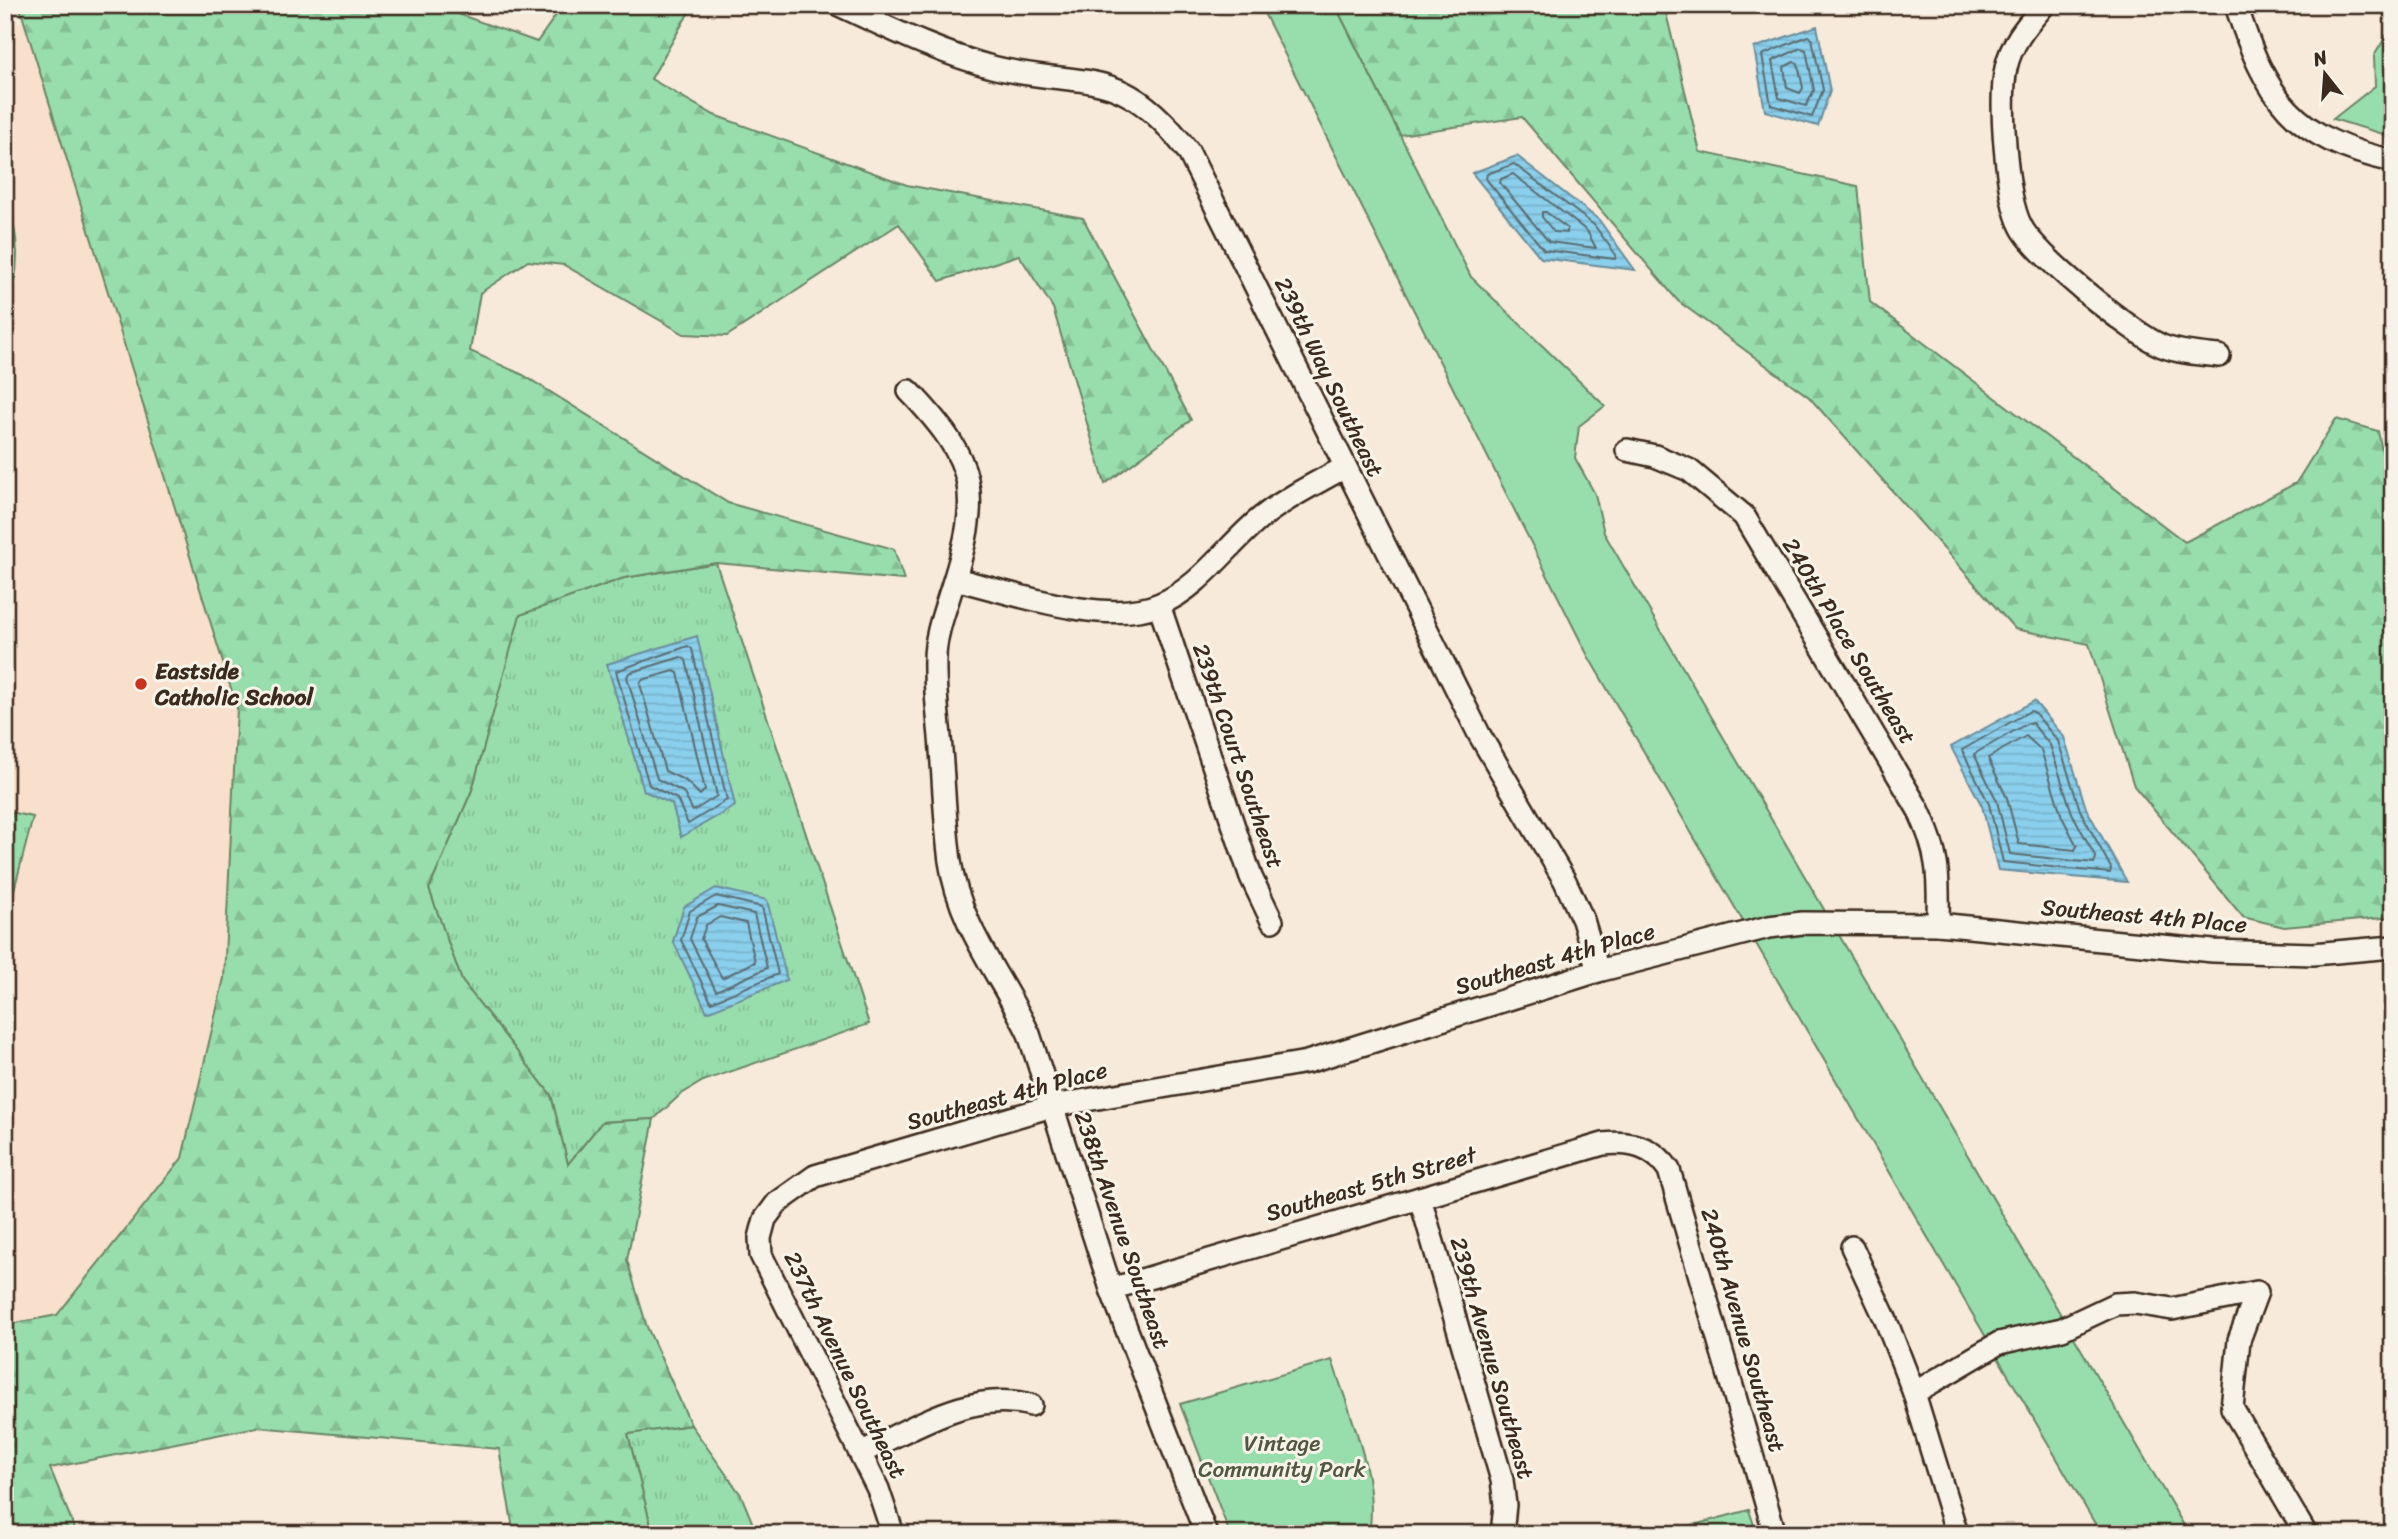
<svg xmlns="http://www.w3.org/2000/svg" width="2398" height="1539" viewBox="0 0 2398 1539" font-family="Sriracha,sans-serif">
<style>
.built{fill:#f8e0cc}
.grass{fill:url(#grass-tufts);stroke:#6a8465;stroke-width:2}
.forest{fill:url(#forest-firs);stroke:#6a8465;stroke-width:2}
.park{fill:#98deac;stroke:#6a8465;stroke-width:2}
.water{fill:url(#water-rules);stroke:#6a8d9a;stroke-width:2}
.lines{fill:none;stroke-linecap:round;stroke-linejoin:round}
.shore{stroke:#5b6c70;stroke-width:2}
.minor-casing{stroke:#3b2a1e;stroke-width:26}
.minor{stroke:#f7f3e8;stroke-width:21}
.poi-dot{fill:#c8321e;stroke:#f7f3e8;stroke-width:2.5}
.labels{text-anchor:middle;dominant-baseline:central;stroke-width:6;stroke-linejoin:round;paint-order:stroke}
.street-label{font-size:23px;fill:#3b2a1e;stroke:#f7f3e8}
.poi-label{font-size:23px;font-weight:bold;fill:#3b2a1e;stroke:#f7f3e8;text-anchor:start}
.park-label{font-size:23px;fill:#525742;stroke:#f7f3e8}
</style>
<defs>
<pattern id="grass-tufts" width="24" height="20" patternUnits="userSpaceOnUse" patternTransform="scale(1.75)"><rect width="24" height="20" fill="#98deac"/><path d="M3 7l-1-3M5 7V3M7 7l1-3M15 17l-1-3M17 17v-4M19 17l1-3" fill="none" stroke="#84bf94"/></pattern>
<pattern id="forest-firs" width="22" height="20" patternUnits="userSpaceOnUse" patternTransform="scale(1.75)"><rect width="22" height="20" fill="#98deac"/><path d="M5 1l3.5 6h-7zM16 11l3.5 6h-7z" fill="#84bf94"/></pattern>
<pattern id="water-rules" width="6" height="5" patternUnits="userSpaceOnUse" patternTransform="scale(1.75)"><rect width="6" height="5" fill="#8acfec"/><path d="M0 2.5h6" fill="none" stroke="#78b2ca"/></pattern>
</defs>
<rect width="100%" height="100%" fill="#f7eadb"/>
<filter id="ink" filterUnits="userSpaceOnUse"><feTurbulence type="fractalNoise" baseFrequency=".0143" numOctaves="2"/><feDisplacementMap in="SourceGraphic" scale="14" xChannelSelector="R" yChannelSelector="G"/><feConvolveMatrix kernelMatrix="1 2 1 2 8 2 1 2 1" color-interpolation-filters="sRGB"/></filter>
<g filter="url(#ink)">
<polygon class="built" points="69,7 477,1341 5,1486 5,27"/>
<g class="grass">
<polygon points="716,563 869,1024 703,1081 680,1095 654,1119 602,1122 568,1165 551,1095 462,981 429,889 472,790 519,615 624,578"/>
<polygon points="5,811 33,817 13,894 5,897"/>
<polygon points="691,1425 741,1495 757,1534 653,1534 628,1434"/>
</g>
<g class="forest">
<polygon points="19,5 433,5 537,42 563,5 693,5 651,79 714,115 907,185 1083,218 1191,420 1105,484 1053,308 1019,255 940,281 899,224 727,336 684,334 564,265 528,261 480,293 470,351 523,375 728,503 894,549 904,580 716,563 624,578 520,615 472,790 429,889 462,981 551,1095 568,1164 602,1122 654,1119 627,1260 647,1327 691,1425 628,1434 653,1534 514,1534 499,1449 257,1427 50,1468 77,1534 5,1534 5,1325 57,1315 182,1158 224,978 237,708"/>
<polygon points="1335,5 1664,5 1700,152 1858,186 1870,302 2185,542 2296,483 2336,419 2378,431 2393,507 2393,917 2284,927 2243,917 2134,786 2089,644 2015,629 1809,397 1678,301 1522,117 1400,135"/>
</g>
<g class="park">
<polygon points="1260,5 1335,5 1471,277 1605,406 1579,426 1575,458 1595,494 1604,533 2189,1534 2101,1534 1588,656"/>
<polygon points="2393,5 2393,137 2333,119 2375,86 2374,56 2391,28"/>
<path d="M5,198C20,234 22,274 5,310Z"/>
<path d="M1332,1360C1349,1413 1379,1477 1369,1534H1230L1180,1404Z"/>
<polygon points="1749,1510 1757,1534 1660,1534"/>
</g>
<g class="water">
<polygon points="1817,26 1830,91 1818,126 1765,111 1754,48"/>
<polygon points="1517,156 1599,220 1635,270 1541,258 1472,173"/>
<polygon points="697,636 735,806 681,837 672,804 644,791 607,664"/>
<polygon points="2034,701 2064,737 2086,808 2127,882 1998,870 1982,806 1951,747"/>
<polygon points="716,888 767,900 787,980 707,1012 673,941 684,907"/>
</g>
<g class="lines">
<g class="shore">
<polygon points="1808,36 1812,39 1823,90 1812,117 1771,105 1762,55"/>
<polygon points="1801,48 1806,50 1814,90 1806,106 1779,98 1772,61"/>
<polygon points="1794,62 1798,64 1803,88 1800,93 1787,88 1784,67"/>
<polygon points="1514,164 1594,225 1616,255 1615,259 1544,250 1486,179 1487,174"/>
<polygon points="1513,174 1587,231 1596,248 1549,242 1500,183 1501,179"/>
<polygon points="1542,212 1546,212 1567,228 1567,233 1554,232 1542,217"/>
<polygon points="688,646 692,649 727,800 688,824 677,799 649,785 616,671"/>
<polygon points="681,657 686,660 717,796 693,811 683,792 657,779 627,677 629,673"/>
<polygon points="674,671 678,673 705,790 700,795 686,781 665,771 640,684 642,680"/>
<polygon points="2030,711 2034,712 2058,741 2080,810 2111,868 2110,873 2003,862 1989,804 1962,750"/>
<polygon points="2028,723 2032,723 2050,745 2072,813 2096,858 2094,863 2010,854 1997,801 1974,754"/>
<polygon points="2026,736 2041,750 2062,817 2077,846 2075,850 2019,844 2007,798 1988,758"/>
<polygon points="716,896 762,907 778,974 711,1002 681,940 690,911"/>
<polygon points="718,906 754,914 767,968 716,991 690,939 697,917"/>
<polygon points="720,917 746,923 755,962 722,978 701,939 706,925"/>
</g>
<g class="minor-casing">
<g id="minor">
<path d="M839,5C889,28 939,53 992,67C1086,90 1119,61 1188,151L1479,734L1565,881L1583,920L1598,971"/>
<path d="M2044,5C2028,24 2011,43 2006,68C1999,100 2006,198 2021,226C2034,254 2133,334 2162,346C2180,353 2200,354 2219,356"/>
<path d="M2236,5C2266,99 2293,139 2393,161"/>
<path d="M909,391C977,462 982,493 952,587C945,610 935,635 935,659C934,689 939,720 941,750C944,787 945,824 950,861C959,926 1002,977 1029,1034L1111,1289L1206,1534"/>
<path d="M1627,450L1655,456L1689,470L1744,516L1918,809C1939,853 1939,875 1938,924"/>
<path d="M955,579C1009,592 1107,627 1160,604C1201,587 1228,544 1262,517C1287,497 1317,483 1345,467"/>
<polyline points="1159,605 1251,877 1272,921"/>
<polyline points="1420,1198 1502,1480 1505,1505 1502,1534"/>
<polyline points="1852,1247 1885,1318 1914,1393"/>
<path d="M1111,1289L1603,1144C1630,1141 1653,1146 1669,1170L1775,1534"/>
<path d="M860,1453C913,1429 971,1389 1031,1405"/>
<polyline points="893,1534 878,1489 761,1255 760,1238 765,1219 777,1203 815,1176 1052,1106 1307,1062 1598,971 1769,927 1802,923 1938,924 2213,951 2313,954 2393,947"/>
<polyline points="1957,1534 1914,1393 1999,1343 2062,1329 2115,1304 2135,1303 2172,1309 2257,1292 2239,1340 2232,1408 2306,1534"/>
</g>
</g>
<use href="#minor" class="minor"/>
</g>
</g>
<circle class="poi-dot" cx="141" cy="684" r="7"/>
<g class="labels">
<g class="street-label">
<text transform="translate(1329 377) rotate(64)">239th Way Southeast</text>
<text transform="translate(1849 641) rotate(59)">240th Place Southeast</text>
<text transform="translate(1238 756) rotate(71)">239th Court Southeast</text>
<text transform="translate(2144 916) rotate(5)">Southeast 4th Place</text>
<text transform="translate(1555 959) rotate(-16)">Southeast 4th Place</text>
<text transform="translate(1007 1096) rotate(-15)">Southeast 4th Place</text>
<text transform="translate(1371 1184) rotate(-16)">Southeast 5th Street</text>
<text transform="translate(1122 1230) rotate(71)">238th Avenue Southeast</text>
<text transform="translate(1743 1330) rotate(74)">240th Avenue Southeast</text>
<text transform="translate(1492 1358) rotate(74)">239th Avenue Southeast</text>
<text transform="translate(845 1365) rotate(64)">237th Avenue Southeast</text>
</g>
<g class="poi-label">
<text x="155" y="671">Eastside<tspan x="155" dy="26">Catholic School</tspan></text>
</g>
<g class="park-label">
<text x="1282" y="1443">Vintage<tspan x="1282" dy="26">Community Park</tspan></text>
</g>
</g>
<rect width="2398" height="1539" fill="none" stroke="#f7f3e8" stroke-width="28"/>
<rect x="14" y="14" width="2370" height="1511" fill="none" stroke="#3b2a1e" stroke-width="2.5" filter="url(#ink)"/>
<g transform="translate(2325 74) rotate(343)" stroke="#f7f3e8" stroke-width="5" paint-order="stroke">
<path d="M0-5L12 26L0 18L-12 26Z" fill="#3b2a1e"/>
<text y="-10" font-size="19" font-weight="bold" text-anchor="middle" fill="#3b2a1e">N</text>
</g>
</svg>
